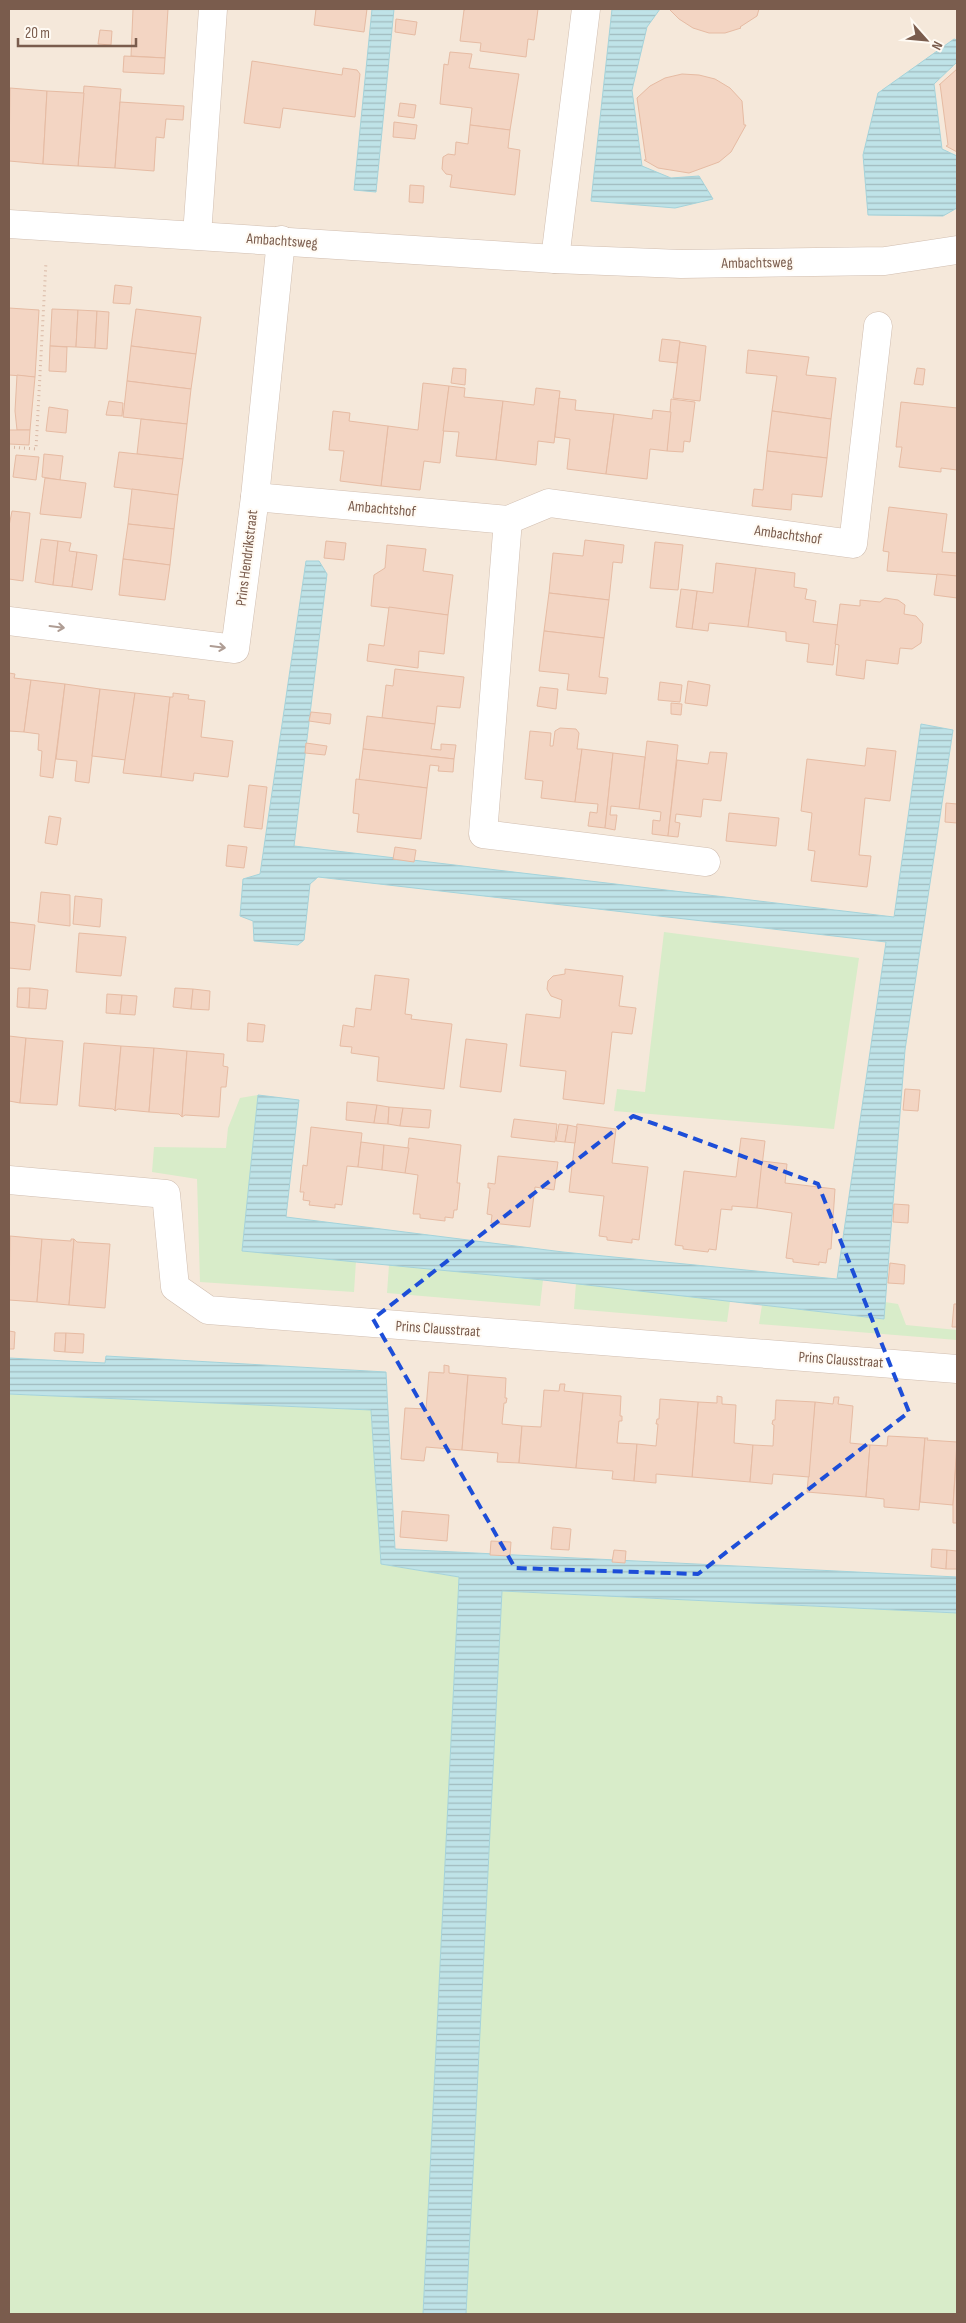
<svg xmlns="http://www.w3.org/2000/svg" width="966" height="2323" viewBox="0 0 966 2323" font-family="'Sofia Sans Condensed',sans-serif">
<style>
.residential{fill:#f5e8da}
.green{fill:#d8ecc9}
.water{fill:url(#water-rules);stroke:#a5d3da}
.building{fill:#f3d5c3;stroke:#e6bba3}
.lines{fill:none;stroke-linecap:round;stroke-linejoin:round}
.minor-casing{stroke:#d1beb0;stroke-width:29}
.path{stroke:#d9b8a5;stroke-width:3;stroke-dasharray:1 4;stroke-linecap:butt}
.minor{stroke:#fff;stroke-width:28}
.oneway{stroke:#af9d94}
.marked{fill:none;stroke:#1d4ed8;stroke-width:4;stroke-dasharray:10 6;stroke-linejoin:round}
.labels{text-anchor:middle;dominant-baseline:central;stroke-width:4;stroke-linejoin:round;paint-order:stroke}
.street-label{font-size:15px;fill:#7a5c4d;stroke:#fffaf3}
</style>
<defs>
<pattern id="water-rules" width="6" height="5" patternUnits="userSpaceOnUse" patternTransform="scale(1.25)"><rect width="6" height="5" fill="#bfe3e8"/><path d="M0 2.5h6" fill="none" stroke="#a0bbbe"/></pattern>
</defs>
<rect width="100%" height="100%" fill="#fdf6ec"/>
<polygon class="residential" points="9,9 957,9 957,1577 395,1549 386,1372 106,1356 105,1363 9,1358"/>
<g class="green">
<polygon points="664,932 859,958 834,1129 614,1111 617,1089 645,1092"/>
<polygon points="258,1095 242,1251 356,1261 354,1292 200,1282 197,1179 152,1172 154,1147 226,1148 228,1128 240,1098"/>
<polygon points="389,1265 543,1280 540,1306 387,1293"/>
<polygon points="576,1283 730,1301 727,1322 574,1309"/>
<polygon points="885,1302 898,1304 906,1325 957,1330 957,1340 759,1324 762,1305 883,1319"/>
<polygon points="9,1394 371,1410 381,1564 459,1577 423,2314 9,2314"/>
<polygon points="502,1591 957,1613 957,2314 466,2314"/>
</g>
<g class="water">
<polygon points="372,9 394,9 376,192 354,190"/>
<polygon points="612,9 660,9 647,27 632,90 642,166 671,178 699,176 713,199 675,208 591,201"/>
<polygon points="954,39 957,40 957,62 934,84 942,149 957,156 957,208 943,216 868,215 863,155 878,93"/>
<polygon points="306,561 319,561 327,574 294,846 894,917 921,724 953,730 905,1050 884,1319 543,1280 242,1251 258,1095 299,1100 286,1217 563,1252 837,1279 886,942 318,877 310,884 304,940 298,945 254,941 253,921 240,916 243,879 260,874"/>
<polygon points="106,1356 386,1372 395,1549 957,1577 957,1613 502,1591 466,2314 423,2314 459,1577 381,1564 371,1410 9,1394 9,1358 105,1363"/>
</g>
<g class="building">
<polygon points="133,9 168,9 165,58 131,56"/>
<polygon points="316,9 367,9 364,32 314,25"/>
<polygon points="467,9 538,9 534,40 528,39 526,57 480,51 481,43 460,41 464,10"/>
<polygon points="669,9 759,9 757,16 740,27 741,28 725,33 709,33 693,28 679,19"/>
<polygon points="396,19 417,22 415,35 395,32"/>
<polygon points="100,30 112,31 111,45 98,44"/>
<polygon points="450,52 472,54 469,68 519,74 510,130 470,125 472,108 440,104 444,64 448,65"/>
<polygon points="124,56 165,58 164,74 123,72"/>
<polygon points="252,61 342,75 343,68 357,70 360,74 355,117 283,108 280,128 244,123"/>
<polygon points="957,69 957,152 946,146 948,145 940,84 939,85"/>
<polygon points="682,74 699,75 715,79 730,88 742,101 744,125 746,125 731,152 719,162 689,173 658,168 644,160 646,160 637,98 650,86 665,78"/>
<polygon points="84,86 121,89 115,168 78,166"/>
<polygon points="10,88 47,91 43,164 9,161"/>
<polygon points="47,91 84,93 78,166 43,164"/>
<polygon points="120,102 184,106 183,120 166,119 164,138 156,137 154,171 115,168"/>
<polygon points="400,103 416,105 414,118 398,116"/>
<polygon points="394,122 417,125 415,139 393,137"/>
<polygon points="470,125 510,130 508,148 520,150 515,195 450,187 452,175 446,174 442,169 443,157 448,154 455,155 456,142 468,144"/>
<polygon points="410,185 424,186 423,203 409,202"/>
<polygon points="115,285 132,287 130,304 113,303"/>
<polygon points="9,308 39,310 35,377 9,375"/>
<polygon points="52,309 78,310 76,347 50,346"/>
<polygon points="136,309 201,317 196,354 131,346"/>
<polygon points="78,310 97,311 95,348 76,347"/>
<polygon points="97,311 109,312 107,349 95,348"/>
<polygon points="662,339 680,341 677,363 659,361"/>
<polygon points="680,342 706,346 700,401 673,398"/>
<polygon points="50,346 67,347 66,372 49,371"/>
<polygon points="131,346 196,354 191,389 127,381"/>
<polygon points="748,350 809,357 806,375 836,378 831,419 772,411 777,376 746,373"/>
<polygon points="453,368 466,369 465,385 451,383"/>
<polygon points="917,368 925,369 923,385 914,384"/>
<polygon points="17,375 35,377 30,430 17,430 15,411"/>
<polygon points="127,381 191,389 187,424 123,417"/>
<polygon points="423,383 449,386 440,463 424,461 420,490 381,486 388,426 418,430"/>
<polygon points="449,386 465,388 464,397 503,401 496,460 456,456 459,432 443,431"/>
<polygon points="536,388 560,391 554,443 538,441 536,465 496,460 503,401 534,405"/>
<polygon points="559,398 576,400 575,410 614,414 606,474 567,469 570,439 555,437"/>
<polygon points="671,399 695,402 690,442 684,441 683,452 667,451"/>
<polygon points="109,401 123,403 122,416 106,415"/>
<polygon points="901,402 957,408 957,470 941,468 941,472 899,467 902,447 896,447"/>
<polygon points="49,407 68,410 66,433 46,431"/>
<polygon points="653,410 671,412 667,451 650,449 647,479 606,474 614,414 652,419"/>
<polygon points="333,411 350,413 349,421 388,426 381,486 340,481 344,451 329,450"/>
<polygon points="772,411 831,419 827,458 767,451"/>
<polygon points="141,419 187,424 183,459 137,454"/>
<polygon points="9,430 30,430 29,445 9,444"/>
<polygon points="767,451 827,458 822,497 792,494 791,510 752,506 754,489 763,490"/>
<polygon points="119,452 183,459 178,495 114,487"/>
<polygon points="44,454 63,456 60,480 42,477"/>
<polygon points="16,455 39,457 36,480 13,477"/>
<polygon points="45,478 86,483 81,518 40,514"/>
<polygon points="132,489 178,495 174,529 128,524"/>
<polygon points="889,507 947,514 942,552 957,553 957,576 887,571 889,552 883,551"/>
<polygon points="12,511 30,513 23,581 9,579 9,526"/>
<polygon points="128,524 174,529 170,565 123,559"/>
<polygon points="41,539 58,541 53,585 35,582"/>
<polygon points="585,540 624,545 622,563 613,562 609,600 549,593 553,553 583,556"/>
<polygon points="58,541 71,543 69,551 77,552 72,587 53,585"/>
<polygon points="326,541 346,543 344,560 324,558"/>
<polygon points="655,542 683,545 678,590 650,588"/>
<polygon points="387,545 426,549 423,571 453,575 448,615 371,606 374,575 385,568"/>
<polygon points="77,552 97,555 92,590 72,587"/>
<polygon points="123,559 170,565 165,600 119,595"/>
<polygon points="716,563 756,568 748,627 709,623 708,631 692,629 697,591 713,593"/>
<polygon points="756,568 795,573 794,587 807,589 805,599 816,601 813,622 838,625 833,665 807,662 809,644 786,641 786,632 748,627"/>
<polygon points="937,574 957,576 957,598 934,595"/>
<polygon points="681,589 697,591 692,629 676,627"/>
<polygon points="549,593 609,600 604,638 544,631"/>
<polygon points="885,598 898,600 905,605 904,614 916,616 923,624 921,643 912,649 900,648 898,664 866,660 864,679 836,675 839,645 835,644 840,604 860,606 860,600 880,602"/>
<polygon points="389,607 448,615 444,654 419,651 418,668 367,661 369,644 384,646"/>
<polygon points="544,631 604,638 599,677 608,678 606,694 567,690 569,674 539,671"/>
<polygon points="395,669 464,677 460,708 437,706 435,724 382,718 386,685 393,686"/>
<polygon points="9,673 15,674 14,678 31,680 24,732 9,731"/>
<polygon points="31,680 65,684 53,778 40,776 42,751 38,750 39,734 24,732"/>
<polygon points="688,681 710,685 707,706 685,703"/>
<polygon points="660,682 682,685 680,702 658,700"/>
<polygon points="65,684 100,689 89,783 75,781 77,761 56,759"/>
<polygon points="540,687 558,689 556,709 537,706"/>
<polygon points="100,689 135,693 126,760 92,756"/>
<polygon points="135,693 170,697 161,777 123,773"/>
<polygon points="173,693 189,695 188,699 205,701 201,737 233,741 228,777 194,773 193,781 161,777 170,697 173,697"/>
<polygon points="671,703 682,704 681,715 671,714"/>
<polygon points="311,712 331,714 330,724 309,721"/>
<polygon points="367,716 435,724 431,749 441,750 441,744 456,745 454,759 363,749"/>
<polygon points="560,728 576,729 579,733 577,749 582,749 575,802 541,798 543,781 525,779 530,731 551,733 550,746 553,746 555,731"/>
<polygon points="647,741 678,745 668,836 652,834 653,820 660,821 661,812 639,809"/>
<polygon points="306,743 327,746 325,755 305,753"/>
<polygon points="867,748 896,751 890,801 865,798 859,855 871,856 867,887 811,881 815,851 808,850 812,813 801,811 807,759 865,766"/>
<polygon points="363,749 454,759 453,772 438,771 439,766 430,765 427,788 359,780"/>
<polygon points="582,749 613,753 605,828 588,826 590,812 597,813 598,804 575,802"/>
<polygon points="710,752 727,753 721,801 703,799 701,817 676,814 675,822 680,823 678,837 668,836 677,760 708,764"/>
<polygon points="613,753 645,757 639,809 611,806 610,815 617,815 615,830 605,828"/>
<polygon points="356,779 427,788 421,839 357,832 359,814 353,813"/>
<polygon points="249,785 267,787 262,829 244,827"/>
<polygon points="946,803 957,804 957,823 945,822"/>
<polygon points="729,813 779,818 776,846 726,841"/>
<polygon points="49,816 61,818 57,845 45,843"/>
<polygon points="228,845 247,847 244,868 226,866"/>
<polygon points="395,847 416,850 414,862 393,859"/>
<polygon points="41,892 70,895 70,926 38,922"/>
<polygon points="75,896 102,899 100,927 73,924"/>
<polygon points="9,922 35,925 30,970 9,968"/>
<polygon points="79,933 126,937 121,976 76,972"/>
<polygon points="565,969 623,976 619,1006 636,1008 632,1034 612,1032 604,1104 563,1099 566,1071 520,1066 526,1014 560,1018 562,1000 551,996 547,989 548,981 553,976 565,974"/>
<polygon points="375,975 409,979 405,1014 412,1015 411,1019 452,1024 444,1089 377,1081 379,1057 351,1053 352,1047 340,1046 343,1025 354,1027 356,1008 371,1010"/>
<polygon points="18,988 30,988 29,1008 17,1007"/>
<polygon points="30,988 48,990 46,1009 29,1008"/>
<polygon points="175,988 193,989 191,1009 173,1007"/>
<polygon points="193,989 210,991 209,1010 191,1009"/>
<polygon points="107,994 122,995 120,1014 106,1013"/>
<polygon points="122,995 137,996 135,1015 120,1014"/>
<polygon points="248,1023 265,1025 263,1042 247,1041"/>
<polygon points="9,1036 26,1038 20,1103 9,1101"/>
<polygon points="26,1038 63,1041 57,1105 20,1103"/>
<polygon points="466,1039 507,1044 501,1092 460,1087"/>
<polygon points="84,1043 121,1046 115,1111 113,1109 79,1106"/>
<polygon points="121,1046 154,1048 149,1112 118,1109 115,1111"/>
<polygon points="154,1048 187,1051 182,1117 179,1114 149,1112"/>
<polygon points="187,1051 224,1054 223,1066 228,1067 226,1087 221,1087 219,1117 185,1115 182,1117"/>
<polygon points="905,1089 920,1090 918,1111 903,1110"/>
<polygon points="347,1102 377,1105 374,1123 346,1120"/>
<polygon points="377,1105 389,1107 388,1124 374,1123"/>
<polygon points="389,1107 403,1108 400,1126 388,1124"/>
<polygon points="403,1108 431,1110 429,1128 400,1126"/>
<polygon points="514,1119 557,1124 555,1142 511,1137"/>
<polygon points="559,1124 568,1125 565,1142 556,1141"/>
<polygon points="577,1124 616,1129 612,1163 648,1167 639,1240 632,1239 632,1243 607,1240 607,1237 599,1236 604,1196 569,1192"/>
<polygon points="568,1125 577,1127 575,1143 565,1142"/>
<polygon points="311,1127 362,1133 358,1167 347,1166 342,1205 335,1204 335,1208 309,1205 310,1201 303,1200 304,1192 300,1192 303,1165 307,1166"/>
<polygon points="409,1138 461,1145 457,1183 460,1183 457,1210 454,1210 453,1218 445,1217 445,1221 420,1218 420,1214 413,1214 418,1175 405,1173"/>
<polygon points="741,1138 765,1141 757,1208 732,1206 732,1210 721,1209 716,1250 709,1249 708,1252 683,1249 683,1246 675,1245 684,1171 736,1177"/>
<polygon points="361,1142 384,1145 382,1170 358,1167"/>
<polygon points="384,1145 409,1148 405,1173 382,1170"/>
<polygon points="498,1156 558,1162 554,1190 535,1187 530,1227 491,1223 492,1215 487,1214 490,1188 488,1188 488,1183 495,1184"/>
<polygon points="762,1161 787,1164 785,1183 835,1189 831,1249 828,1249 826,1263 819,1262 819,1265 793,1262 793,1259 786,1258 792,1213 757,1208"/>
<polygon points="894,1204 909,1205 908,1223 893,1222"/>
<polygon points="10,1236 42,1239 37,1302 9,1300"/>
<polygon points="42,1239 71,1241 71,1239 74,1239 69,1305 37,1302"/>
<polygon points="74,1239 77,1242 110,1244 105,1308 69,1305"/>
<polygon points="890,1263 905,1265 904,1284 888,1283"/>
<polygon points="954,1304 957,1304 957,1327 952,1327"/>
<polygon points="9,1331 15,1332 14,1349 9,1349"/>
<polygon points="55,1333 66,1333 65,1352 54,1351"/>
<polygon points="66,1333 84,1334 83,1353 65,1352"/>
<polygon points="444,1365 449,1366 449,1373 468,1375 462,1450 426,1447 424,1461 401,1459 405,1408 426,1409 429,1372 444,1373"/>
<polygon points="468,1375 506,1378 505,1398 507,1398 506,1403 504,1403 502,1424 522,1426 519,1463 497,1462 498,1453 462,1450"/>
<polygon points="560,1384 565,1384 564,1391 583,1393 576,1468 519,1463 522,1426 541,1427 544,1390 559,1391"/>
<polygon points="583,1393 621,1396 620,1416 622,1416 622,1421 619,1421 617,1443 637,1444 634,1481 612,1479 613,1471 576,1468"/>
<polygon points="717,1396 722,1397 722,1404 736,1405 734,1443 753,1445 750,1482 692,1477 698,1402 717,1403"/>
<polygon points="834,1397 839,1397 838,1404 853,1406 850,1443 870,1445 866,1497 807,1492 815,1402 833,1404"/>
<polygon points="660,1399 698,1402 692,1477 656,1474 656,1483 634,1481 637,1444 656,1446 658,1424 656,1424 657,1419 659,1419"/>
<polygon points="776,1400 815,1402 809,1477 773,1474 772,1484 750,1482 753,1445 773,1446 774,1425 772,1424 773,1420 775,1420"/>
<polygon points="888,1436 925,1438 919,1510 884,1507 884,1499 866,1497 870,1445 887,1446"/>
<polygon points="925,1438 928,1438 927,1440 957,1442 953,1505 920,1502"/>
<polygon points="957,1451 957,1523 953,1523 953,1505"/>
<polygon points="402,1511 449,1515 447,1541 400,1537"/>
<polygon points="553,1527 571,1529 569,1550 551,1549"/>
<polygon points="491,1541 511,1542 510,1556 490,1555"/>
<polygon points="932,1549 947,1550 946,1569 931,1567"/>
<polygon points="614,1550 626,1551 625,1563 612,1562"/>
<polygon points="947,1550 957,1551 957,1569 946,1569"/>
</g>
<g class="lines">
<g class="minor-casing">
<g id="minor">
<polyline points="9,224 555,259 681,264 885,261 957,250"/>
<polyline points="197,235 213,9"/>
<polyline points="555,259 586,9"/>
<polyline points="255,497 508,520 549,503 853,544 878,326"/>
<polyline points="508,520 483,834 706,862"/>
<polyline points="9,621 235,649 255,497 281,240"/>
<polyline points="9,1180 166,1194 175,1287 208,1310 957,1369"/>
</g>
</g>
<polyline class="path" points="9,447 36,449 46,262"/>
<use href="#minor" class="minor"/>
</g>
<defs><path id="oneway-shaft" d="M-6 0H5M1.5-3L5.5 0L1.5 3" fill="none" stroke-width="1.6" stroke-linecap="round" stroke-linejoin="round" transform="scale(1.25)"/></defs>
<g class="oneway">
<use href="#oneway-shaft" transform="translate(57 627) rotate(7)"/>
<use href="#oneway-shaft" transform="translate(218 647) rotate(7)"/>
</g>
<path class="marked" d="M633,1116L818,1184L909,1412L698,1574L515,1568L373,1319Z"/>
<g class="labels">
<g class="street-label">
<text transform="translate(282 241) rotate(4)">Ambachtsweg</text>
<text transform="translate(757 263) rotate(-1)">Ambachtsweg</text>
<text transform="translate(382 509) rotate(5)">Ambachtshof</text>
<text transform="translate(788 535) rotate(8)">Ambachtshof</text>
<text transform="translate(247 558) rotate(-83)">Prins Hendrikstraat</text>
<text transform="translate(438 1329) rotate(4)">Prins Clausstraat</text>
<text transform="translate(841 1360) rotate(4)">Prins Clausstraat</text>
</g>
</g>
<rect width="966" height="2323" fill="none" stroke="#7a5c4d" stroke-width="20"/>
<g transform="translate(926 40) rotate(117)" stroke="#fffaf3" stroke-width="4" paint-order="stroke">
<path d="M0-4L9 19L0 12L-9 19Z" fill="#7a5c4d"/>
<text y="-8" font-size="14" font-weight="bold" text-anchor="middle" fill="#7a5c4d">N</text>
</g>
<path d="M18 38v8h118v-8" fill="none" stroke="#7a5c4d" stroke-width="2.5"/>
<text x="25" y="38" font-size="15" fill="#7a5c4d" stroke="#fffaf3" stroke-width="4" paint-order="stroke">20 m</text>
</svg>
